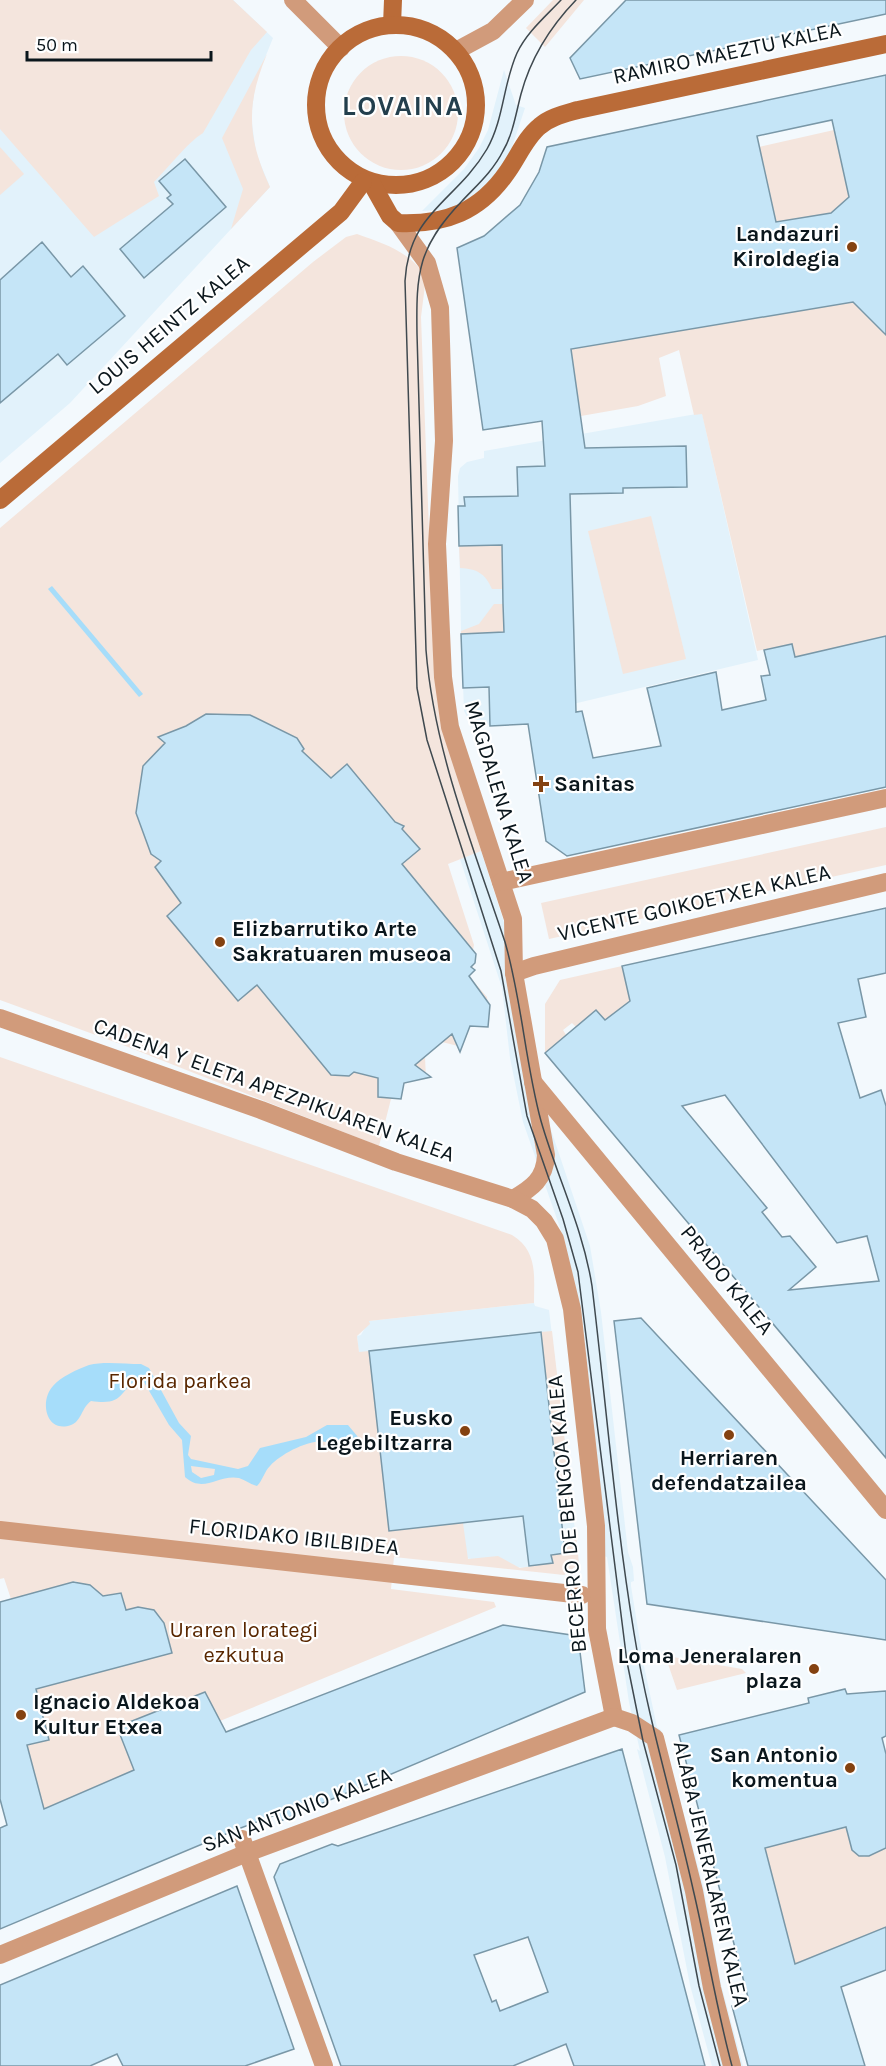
<svg xmlns="http://www.w3.org/2000/svg" width="886" height="2066" viewBox="0 0 886 2066" font-family="Karla,sans-serif">
<style>
.built{fill:#e2f2fb}
.green{fill:#f4e5dd}
.water{fill:#a6ddfa;fill-rule:evenodd}
.building{fill:#c5e5f7;stroke:#7997a7;stroke-width:1.5;fill-rule:evenodd}
.lines{fill:none;stroke-linecap:round;stroke-linejoin:round}
.street{stroke:#d19b7b;stroke-width:18}
.secondary{stroke:#ba6b38;stroke-width:18}
.tram{stroke:#3f494f;stroke-width:1.5}
.poi-dot{fill:#844211;stroke:#fff;stroke-width:2}
.labels{text-anchor:middle;dominant-baseline:central;stroke-width:4.5;stroke-linejoin:round;paint-order:stroke}
.street-label{font-size:22px;fill:#0a161c;stroke:#fff}
.poi-label{font-size:22px;font-weight:bold;fill:#0a161c;stroke:#fff;text-anchor:end}
.park-label{font-size:22px;fill:#592700;stroke:#fff}
.district-label{font-size:28px;font-weight:bold;letter-spacing:1.5px;fill:#233f4d;stroke:#fff}
</style>
<rect width="100%" height="100%" fill="#f3f9fd"/>
<g class="built">
<polygon points="0,0 233,0 273,38 256,80 251,116 256,153 270,187 70,403 0,463"/>
<polygon points="504,70 516,105 525,108 509,156 495,178 456,209 422,211 464,169 479,148 488,130"/>
<polygon points="702,413 758,660 573,704 528,724 477,725 468,719 464,711 461,631 458,476 460,468 467,462 484,458 484,451"/>
<polygon points="481,851 512,947 545,1112 590,1246 601,1312 628,1552 633,1567 634,1581 631,1582 631,1586 644,1666 657,1727 661,1730 703,1885 721,1984 743,2066 712,2066 690,1985 665,1857 637,1749 640,1751 629,1702 607,1557 603,1556 565,1242 523,1122 510,1058 502,988 460,859"/>
<polygon points="534,1303 535,1306 549,1310 579,1564 564,1575 379,1543 357,1336 361,1335 369,1321"/>
</g>
<g class="green">
<path d="M0,0H233L267,32L251,50L203,133C188,142 168,168 154,182L159,196L94,237L0,129Z"/>
<polygon points="553,0 584,0 545,47 526,28"/>
<path d="M267,54C246,104 247,138 270,187L231,229L243,189L222,138Z"/>
<circle cx="401" cy="113" r="57"/>
<polygon points="834,130 849,197 831,213 776,222 759,147"/>
<polygon points="0,147 24,174 0,195"/>
<path d="M357,234C385,244 409,251 426,277L421,317L434,665L441,722L481,851L448,864L474,945L473,950L476,954L472,961L474,964L472,967L475,970L469,976L487,997L489,1016L471,1023L463,1039L462,1047L442,1042L425,1057L426,1078L400,1082L402,1098L391,1099L379,1146L123,1045L0,1000V528L313,262L346,237Z"/>
<polygon points="853,302 886,335 886,636 795,657 792,644 757,651 702,414 694,415 679,350 659,358 666,396 638,406 581,416 571,349"/>
<polygon points="651,516 686,659 623,674 588,531"/>
<path d="M502,545L503,589H492C485,573 477,569 460,568L459,546Z"/>
<polygon points="494,604 503,604 504,641 494,633 461,634 461,631 479,624"/>
<polygon points="886,827 886,865 549,939 541,903"/>
<polygon points="622,966 630,1001 679,1058 605,1020 596,1010 576,1027 572,1023 563,1030 566,1035 545,1053 545,1004 560,980"/>
<path d="M0,1057L512,1235C538,1251 534,1275 534,1303L369,1321L370,1324L357,1336L359,1352L369,1351L390,1531L463,1523L468,1559L498,1556L520,1568L552,1563L551,1555L565,1553L563,1536L576,1534L579,1564L564,1575L394,1557L391,1589L494,1602L496,1607L220,1721L205,1692L117,1727L134,1770L44,1809L27,1745L49,1740L36,1689L172,1652C166,1630 167,1611 140,1610L139,1607L126,1610L121,1593L100,1597L94,1588L78,1584L76,1581L11,1599L4,1578L0,1579Z"/>
<polygon points="552,1331 573,1511 562,1512 541,1332"/>
<polygon points="673,1657 742,1669 746,1673 677,1690 668,1664"/>
<polygon points="846,1828 852,1850 864,1857 873,1854 886,1832 886,1927 795,1964 765,1848"/>
</g>
<g class="water">
<polygon points="52,586 143,694 139,697 48,589"/>
<path d="M141,1364L149,1368L179,1423L191,1436L188,1455L191,1459L238,1469L248,1466L260,1448L306,1437L327,1425H348L358,1437L353,1448C341,1449 336,1443 326,1442C309,1439 281,1454 270,1466C264,1472 263,1480 257,1486C250,1484 245,1480 239,1478C218,1474 204,1494 185,1477L182,1440L169,1425L141,1377C117,1391 126,1406 91,1401C82,1407 81,1422 71,1425C46,1434 39,1401 53,1386C60,1377 78,1369 89,1365C104,1361 125,1364 141,1364ZM191,1466L215,1469L214,1475L201,1478L192,1472Z"/>
</g>
<g class="building">
<polygon points="626,0 886,0 886,14 580,79 570,58"/>
<path d="M886,75V335L853,302L571,349L585,448L686,446L687,487L623,488V493L570,494L576,712L582,711L593,758L661,746L647,688L716,672L722,710L766,700L761,676L770,675L764,650L792,644L795,657L886,636V787L567,856L546,841L528,724L490,726L489,687L463,688L461,634L504,632L503,604L502,545L459,546L458,506H465L464,497L518,496L517,467L545,466L542,421L483,430L457,248L484,236L520,205L539,172L547,147ZM832,120L849,197L831,213L776,222L757,136Z"/>
<polygon points="185,159 226,207 144,278 120,249 173,204 167,198 171,195 159,181"/>
<polygon points="42,242 71,277 83,266 125,316 67,365 58,354 0,403 0,280"/>
<polygon points="206,714 250,715 297,738 304,749 302,751 331,778 347,764 395,822 404,826 402,829 420,849 402,864 476,954 475,963 471,967 475,970 469,976 490,1005 488,1027 470,1026 460,1052 452,1034 415,1065 431,1077 404,1083 401,1099 378,1097 378,1078 354,1072 349,1076 331,1075 257,985 238,1001 167,916 181,903 155,867 161,861 151,854 136,813 143,766 165,743 158,737 186,726"/>
<path d="M886,908V973L858,979L866,1017L838,1023L860,1098L881,1090L886,1106V1458L545,1053L596,1010L605,1020L630,1001L622,966ZM725,1095L837,1243L867,1236L879,1281L789,1290L816,1267L790,1236L782,1237L762,1212L767,1208L682,1106Z"/>
<polygon points="641,1318 886,1580 886,1640 647,1604 614,1321"/>
<polygon points="541,1332 565,1553 551,1555 553,1563 529,1566 523,1516 389,1531 369,1351"/>
<polygon points="73,1582 90,1585 103,1596 121,1593 126,1610 138,1607 154,1610 164,1623 172,1653 36,1689 49,1740 27,1745 44,1809 134,1770 117,1727 205,1692 226,1732 503,1625 578,1636 585,1692 278,1822 275,1815 238,1829 0,1929 0,1828 7,1825 0,1799 0,1602"/>
<polygon points="845,1689 847,1694 886,1691 886,1736 882,1738 886,1754 886,1848 869,1856 859,1856 852,1850 846,1827 765,1848 795,1964 886,1927 886,1970 841,1987 865,2066 748,2066 732,2006 749,2001 679,1735 809,1703 808,1698"/>
<path d="M622,1749L705,2066H574L566,2044L513,2066H341L274,1877L280,1864L332,1844L338,1846ZM528,1937L548,1992L500,2011L496,2000L492,2002L474,1955Z"/>
<polygon points="237,1886 294,2049 245,2066 123,2066 117,2054 90,2066 0,2066 0,1985"/>
</g>
<g class="lines">
<g class="street">
<polyline points="293,0 341,48"/>
<polyline points="456,51 493,31 525,0"/>
<path d="M398,223L427,263L440,308L444,441L437,544L443,677L450,727L513,919L514,973L546,1155C545,1179 532,1188 513,1199"/>
<polyline points="501,882 886,798"/>
<polyline points="514,973 534,966 886,882"/>
<polyline points="0,1018 261,1110 396,1162 513,1199 532,1209 544,1221 555,1239 572,1309 596,1526 597,1629 614,1717"/>
<polyline points="533,1082 886,1510"/>
<polyline points="0,1530 582,1595"/>
<polyline points="614,1717 632,1723 655,1738 694,1891 712,1988 732,2066"/>
<polyline points="242,1839 324,2066"/>
<polyline points="0,1955 247,1853 614,1717"/>
</g>
<g class="secondary">
<polyline points="392,25 393,0"/>
<circle cx="396" cy="105" r="80"/>
<path d="M372,184L390,216L398,223C445,225 480,212 508,171C518,157 526,137 540,126C550,117 564,114 578,110L886,44"/>
<polyline points="0,500 341,212 363,182"/>
</g>
<g class="tram">
<path d="M561,0C545,17 527,32 517,53C503,84 504,119 487,149C456,202 409,211 405,281L417,688L427,740L501,971L527,1116L563,1219L578,1272L627,1662L643,1741L676,1865L699,1986L720,2066"/>
<path d="M576,0C550,27 531,57 521,94C516,113 513,134 503,151C493,171 477,185 462,201C418,247 416,272 417,334L426,650C434,751 473,846 505,942C522,1001 525,1062 541,1121C557,1177 583,1228 592,1286C606,1402 615,1518 634,1633C648,1720 674,1803 693,1889C707,1948 716,2007 732,2066"/>
</g>
</g>
<g class="poi-dot">
<circle cx="852" cy="247" r="6"/>
<path d="M538 775h6v6h6v6h-6v6h-6v-6h-6v-6h6z"/>
<circle cx="220" cy="942" r="6"/>
<circle cx="465" cy="1431" r="6"/>
<circle cx="729" cy="1435" r="6"/>
<circle cx="814" cy="1669" r="6"/>
<circle cx="21" cy="1715" r="6"/>
<circle cx="850" cy="1768" r="6"/>
</g>
<g class="labels">
<g class="street-label">
<text transform="translate(727 53) rotate(-12)">RAMIRO MAEZTU KALEA</text>
<text transform="translate(169 325) rotate(-40)">LOUIS HEINTZ KALEA</text>
<text transform="translate(499 792) rotate(73)">MAGDALENA KALEA</text>
<text transform="translate(694 903) rotate(-13)">VICENTE GOIKOETXEA KALEA</text>
<text transform="translate(274 1090) rotate(20)">CADENA Y ELETA APEZPIKUAREN KALEA</text>
<text transform="translate(727 1280) rotate(51)">PRADO KALEA</text>
<text transform="translate(567 1514) rotate(-95)">BECERRO DE BENGOA KALEA</text>
<text transform="translate(294 1537) rotate(6)">FLORIDAKO IBILBIDEA</text>
<text transform="translate(297 1810) rotate(-21)">SAN ANTONIO KALEA</text>
<text transform="translate(711 1874) rotate(77)">ALABA JENERALAREN KALEA</text>
</g>
<g class="poi-label">
<text x="840" y="234">Landazuri<tspan x="840" dy="25">Kiroldegia</tspan></text>
<text x="554" y="784" text-anchor="start">Sanitas</text>
<text x="232" y="929" text-anchor="start">Elizbarrutiko Arte<tspan x="232" dy="25">Sakratuaren museoa</tspan></text>
<text x="453" y="1418">Eusko<tspan x="453" dy="25">Legebiltzarra</tspan></text>
<text x="729" y="1458" text-anchor="middle">Herriaren<tspan x="729" dy="25">defendatzailea</tspan></text>
<text x="802" y="1656">Loma Jeneralaren<tspan x="802" dy="25">plaza</tspan></text>
<text x="33" y="1702" text-anchor="start">Ignacio Aldekoa<tspan x="33" dy="25">Kultur Etxea</tspan></text>
<text x="838" y="1755">San Antonio<tspan x="838" dy="25">komentua</tspan></text>
</g>
<g class="park-label">
<text x="180" y="1381">Florida parkea</text>
<text x="244" y="1630">Uraren lorategi<tspan x="244" dy="25">ezkutua</tspan></text>
</g>
<g class="district-label">
<text x="403" y="105">LOVAINA</text>
</g>
</g>
<path d="M27 51v9h184v-9" fill="none" stroke="#0a161c" stroke-width="3"/>
<text x="36" y="51" font-size="18" fill="#0a161c" stroke="#ffffff" stroke-width="4.5" paint-order="stroke">50 m</text>
</svg>
